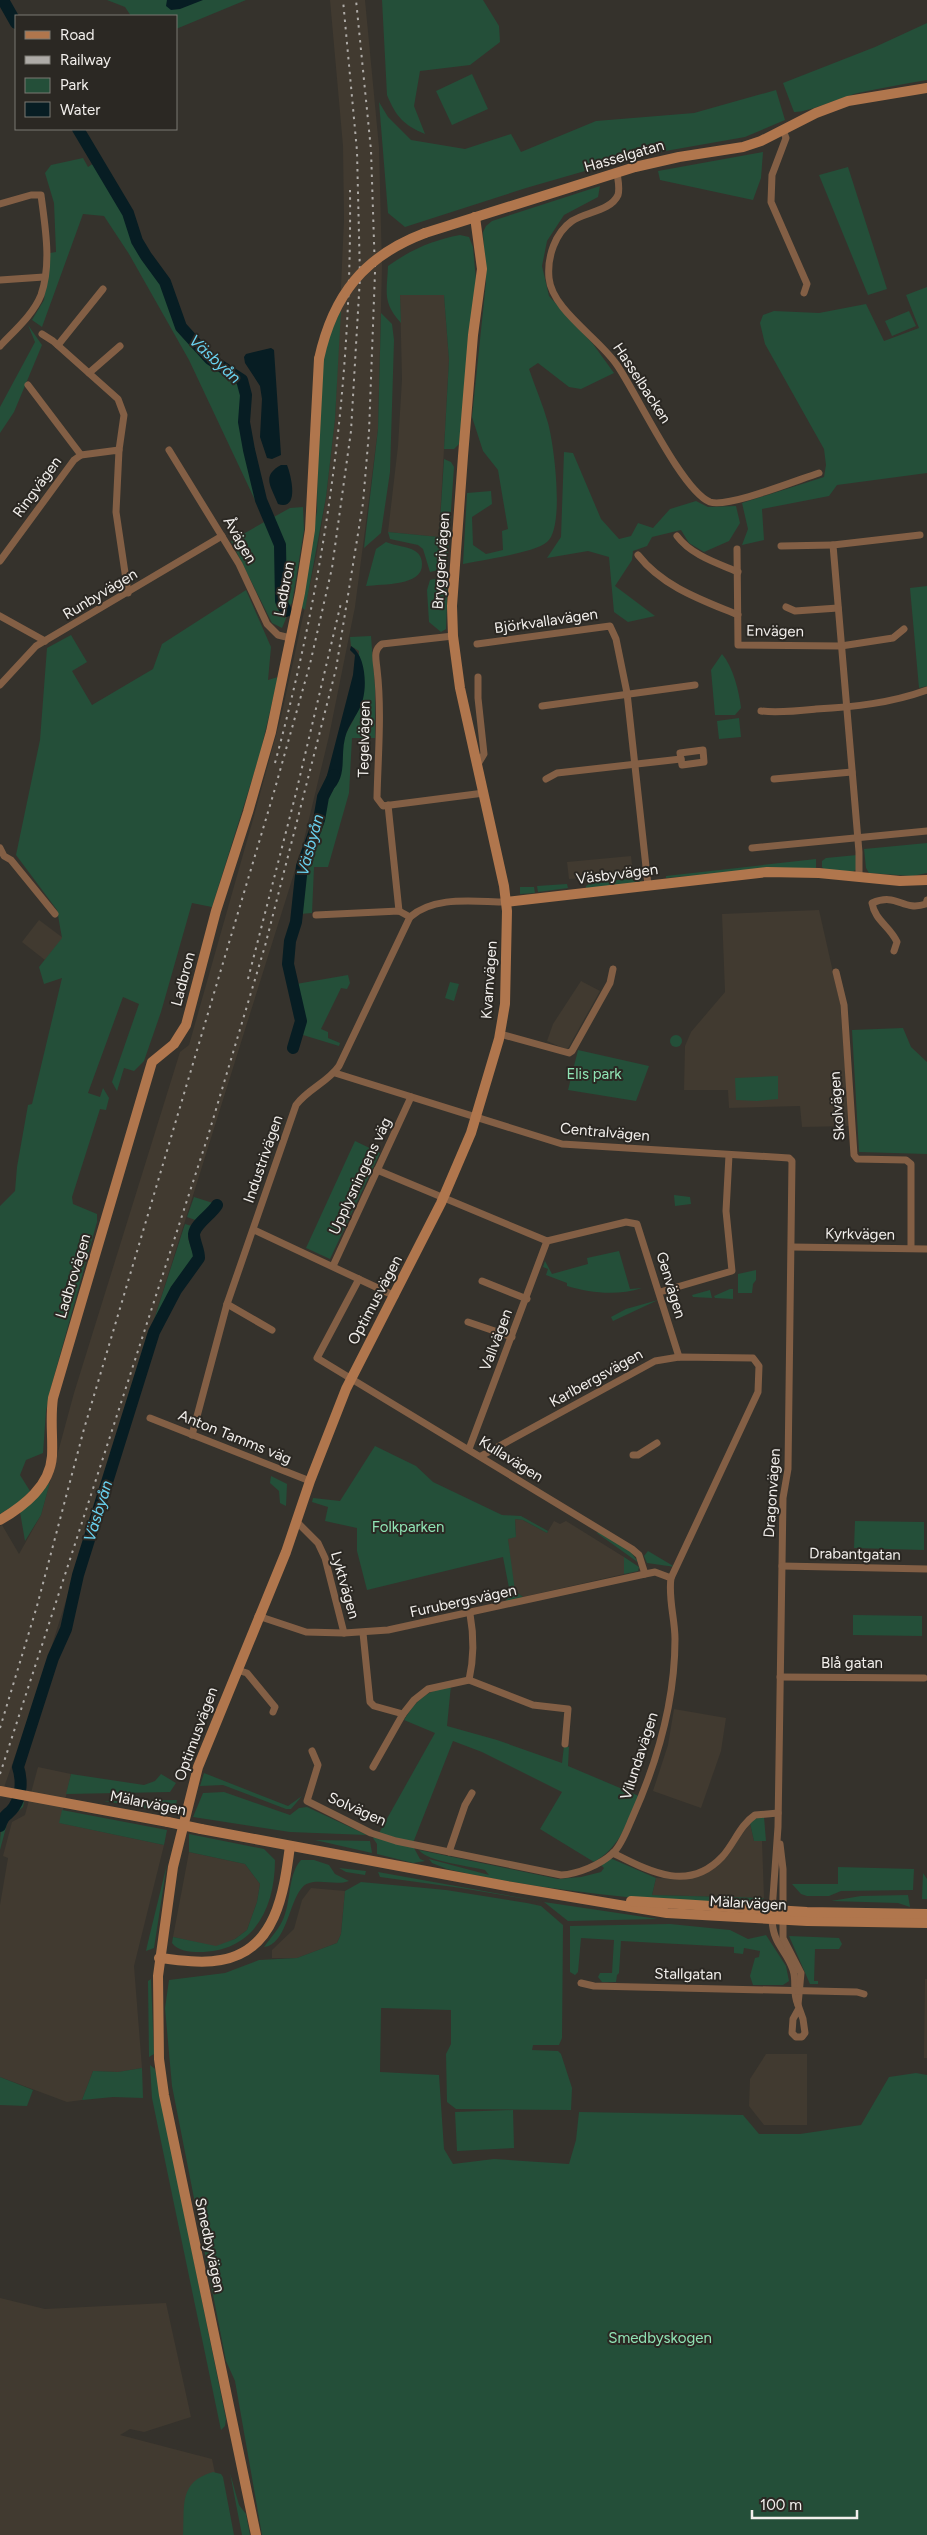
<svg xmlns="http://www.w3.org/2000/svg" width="927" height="2535" viewBox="0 0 927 2535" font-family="Figtree,sans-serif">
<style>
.built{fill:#413a30}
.green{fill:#244f39}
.water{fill:#071d23}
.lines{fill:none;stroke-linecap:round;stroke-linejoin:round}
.river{stroke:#071d23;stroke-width:12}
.street{stroke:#835f45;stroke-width:7}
.secondary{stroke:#b0764d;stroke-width:10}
.rail{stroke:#aeaba7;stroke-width:2;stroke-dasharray:2.5 5;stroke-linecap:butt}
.secondary-bridge{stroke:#b0764d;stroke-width:10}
.labels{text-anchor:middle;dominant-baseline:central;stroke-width:4;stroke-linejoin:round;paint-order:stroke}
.street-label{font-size:15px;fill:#f2efec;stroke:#2b2823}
.park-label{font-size:15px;fill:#90e4b5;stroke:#2b2823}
.water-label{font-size:16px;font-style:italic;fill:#69d2f0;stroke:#2b2823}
</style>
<rect width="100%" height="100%" fill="#35322c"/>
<g class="built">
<polygon points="330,0 365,0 379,147 382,266 378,429 355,607 329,736 302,848 36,1696 0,1799 0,1526 2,1525 19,1554 41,1515 74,1393 180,1052 189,1045 252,823 281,717 317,552 326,497 335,419 344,220 343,146"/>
<polygon points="400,295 444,295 449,360 439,537 388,532 398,446 402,379"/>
<polygon points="631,856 633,874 569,879 567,862"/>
<polygon points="819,910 840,1003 850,1126 802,1127 800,1106 729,1108 728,1090 684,1090 685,1046 691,1032 725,992 722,914"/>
<polygon points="39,920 63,938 45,960 22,942"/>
<polygon points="581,981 600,991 567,1050 547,1041 553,1024"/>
<polygon points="515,1519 523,1520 547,1533 554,1521 560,1524 566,1521 624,1557 624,1574 523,1597 515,1591 509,1556 508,1539 516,1536"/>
<polygon points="674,1709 726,1718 721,1751 701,1808 653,1791 668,1745"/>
<polygon points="38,1767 71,1774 60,1823 164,1845 134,1966 142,2068 118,2072 93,2071 82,2100 67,2102 0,2077 0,1905 8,1858 3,1856 12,1822 25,1815"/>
<polygon points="750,1823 754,1841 762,1841 764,1898 652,1895 656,1878 691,1879 715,1868 724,1860"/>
<polygon points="189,1852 245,1864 260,1884 257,1902 247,1930 235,1939 217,1947 173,1937"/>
<polygon points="311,1888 345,1891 341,1934 337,1943 297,1958 272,1958 272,1950 294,1929 302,1900"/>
<polygon points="925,1979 927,1979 927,2058 924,2058"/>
<polygon points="766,2054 807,2054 807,2125 764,2125 749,2106 750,2079"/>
<polygon points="0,2298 45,2309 166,2303 191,2417 144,2432 130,2429 120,2435 212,2459 228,2535 0,2535"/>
</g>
<g class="green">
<polygon points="107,0 246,0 176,29 176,16 131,16 125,7"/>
<path d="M382,0H483L499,26L500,42L470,65L420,71L414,106L425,134C404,125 396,117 387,95Z"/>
<path d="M927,23V80C904,84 880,88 858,93C842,97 807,113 794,112L783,83L875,47Z"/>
<polygon points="472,74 488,109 452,125 436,91"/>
<polygon points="776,90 785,120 745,137 637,156 526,188 405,227 388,213 379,102 388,117 411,140 465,149 511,134 521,152 596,121 694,113"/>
<polygon points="763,152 761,178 753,200 660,180 658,171"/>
<polygon points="83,158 88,167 94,163 114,193 142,256 162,283 178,331 195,350 214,365 234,375 240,384 243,397 240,423 255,491 265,516 263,517 189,360 129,254 104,216 83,214 42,327 32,320 44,300 50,253 56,252 54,203 45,173 51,165"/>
<polygon points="848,167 887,289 868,295 819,175"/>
<path d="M600,186L598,197L564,215L547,241L542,266L549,296L593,344L614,373L581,389L569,387L538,363L529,369C535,387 543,405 548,423C554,444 565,528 547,542C534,553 482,560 463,564L467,493L491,491L492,504L472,517L473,545L486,554L503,550L502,531L508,529L498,470L483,451L472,417L486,282L483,232L486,226L492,221Z"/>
<path d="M460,235L469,237L473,247L476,280L459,444L454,449H444L449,360L444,295H400L401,323C382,302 387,292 388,266C410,250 433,240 460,235Z"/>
<polygon points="927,287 927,473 837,485 829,496 762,509 764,540 742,545 748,529 742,503 824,477 826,465 824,449 765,344 760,323 763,315 774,311 819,313 866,304 884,341 919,328 906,295"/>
<polygon points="341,310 335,419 326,497 305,610 301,607 317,511 318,441 323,360 329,336"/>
<polygon points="909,311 916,326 892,336 885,321"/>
<polygon points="381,313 392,324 394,340 390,472 381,533 364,548 378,429"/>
<polygon points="28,325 42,345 14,412 0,433 0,407 35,342"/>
<polygon points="564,452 573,453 601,519 619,539 631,536 638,523 653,528 670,509 696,501 708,507 736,506 740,523 729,541 704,552 689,543 681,530 652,537 647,546 633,551 632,560 615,586 655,616 628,622 614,612 609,557 588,551 547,558 561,537"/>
<polygon points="444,459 451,462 454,467 447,568 430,572 423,549 418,545 390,539 388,532 439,537"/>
<path d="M303,507L304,530L292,603L289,607L285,605C283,569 288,552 272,518L290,508Z"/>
<path d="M266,521C271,532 277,543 278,555C280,575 270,602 287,616L282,628L272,623L231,541Z"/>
<path d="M386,542C395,546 407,546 415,551C420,554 422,559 422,564C423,586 383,584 366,586L376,549Z"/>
<polygon points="448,576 446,629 441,632 429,622 427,590 430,580"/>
<polygon points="927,586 927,686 919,688 910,588"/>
<polygon points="246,590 271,647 268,680 278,677 260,754 212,907 192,903 161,1012 144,1061 134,1071 124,1068 117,1091 112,1082 139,1004 123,997 88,1093 100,1097 103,1088 109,1098 106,1110 100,1109 72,1197 73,1204 97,1214 97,1222 50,1391 46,1411 43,1453 26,1460 20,1475 30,1491 18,1503 0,1514 0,1206 15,1191 17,1167 28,1105 32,1104 62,978 44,984 39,967 62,938 57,910 16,855 40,740 47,648 71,635 87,662 72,671 92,705 153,669 162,644"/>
<polygon points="371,636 375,687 375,738 352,738 349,793 328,867 314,867 312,913 300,914 305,866 322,820 326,798 333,791 345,735 354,719 359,651 351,646 350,637"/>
<path d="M722,654C733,667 739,691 741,708L735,715H715L711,670Z"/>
<polygon points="739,718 741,737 719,739 717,721"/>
<polygon points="927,843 927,873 912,876 869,873 866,868 864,849"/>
<polygon points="857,855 857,869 852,872 825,870 822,867 822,861 826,858"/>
<polygon points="816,859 816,870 771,869 666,878 666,876"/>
<polygon points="642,878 641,882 586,890 586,886 592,882"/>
<polygon points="567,884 568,888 538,892 537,886"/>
<polygon points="520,887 534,887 535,893 520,894"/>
<polygon points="348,975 350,983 347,989 341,988 321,1029 328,1032 328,1038 340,1043 339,1046 303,1035 305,1016 296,984"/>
<polygon points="450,982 459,984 454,1001 445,998"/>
<polygon points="903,1028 911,1047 927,1062 927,1154 859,1152 852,1030"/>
<circle cx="676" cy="1041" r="6"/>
<polygon points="578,1050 649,1066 636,1101 568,1090"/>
<polygon points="778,1076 778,1099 757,1101 736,1100 735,1078"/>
<polygon points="355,1141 380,1153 330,1259 306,1248"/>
<polygon points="674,1195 690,1197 691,1204 675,1206"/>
<polygon points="194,1197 213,1203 198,1221 187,1217"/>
<polygon points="185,1224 192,1226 188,1238 194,1257 171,1287 152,1326"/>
<path d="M619,1251L630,1289L642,1288C617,1296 591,1293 567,1286V1283L546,1275L548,1269L543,1267L545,1261L552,1274L588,1264L587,1258Z"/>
<polygon points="756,1270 756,1280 753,1284 752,1293 738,1293 738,1274"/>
<polygon points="730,1289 733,1289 733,1299 715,1298 714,1296"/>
<polygon points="710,1290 712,1298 693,1297 692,1295"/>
<polygon points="658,1300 613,1321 611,1317 626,1309"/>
<polygon points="375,1446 416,1466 433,1482 502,1515 521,1516 548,1531 547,1533 523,1520 515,1519 516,1537 508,1539 515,1591 523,1597 505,1602 510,1593 503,1557 367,1590 357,1551 357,1528 325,1521 328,1507 312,1502 313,1498 340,1501"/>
<polygon points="271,1476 287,1484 286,1506 280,1503 279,1491 270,1483"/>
<polygon points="50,1482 41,1515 25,1541 20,1512 35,1500"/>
<polygon points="855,1521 924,1522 924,1550 854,1548"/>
<polygon points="598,1532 630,1551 639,1563 597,1533"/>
<polygon points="648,1551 675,1567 647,1563 644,1556"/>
<polygon points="624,1557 639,1567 638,1571 624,1574"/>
<polygon points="853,1615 922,1616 922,1636 853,1635"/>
<path d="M451,1685L447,1726L497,1740L562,1763L564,1746L569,1747L568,1766L639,1796C627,1823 620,1847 594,1862L540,1829L562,1792L482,1752L453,1741L413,1843L379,1833L435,1733L404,1720C418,1698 426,1692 451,1685Z"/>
<polygon points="204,1773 288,1806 302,1796 291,1809 286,1809 223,1785 200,1786"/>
<polygon points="71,1774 144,1785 155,1781 161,1774 176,1783 170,1792 66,1794"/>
<polygon points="224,1792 290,1815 299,1808 307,1807 367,1835 290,1832 193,1817 203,1793"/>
<polygon points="177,1800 174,1813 104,1801"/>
<path d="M20,1801L24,1802L23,1807L8,1820L0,1850C0,1839 0,1826 7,1817C11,1811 17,1809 20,1801Z"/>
<polygon points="62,1810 167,1830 164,1845 59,1823"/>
<polygon points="764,1817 766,1841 754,1841 750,1823 754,1819"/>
<path d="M189,1834L264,1849L275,1860C275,1908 254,1952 199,1952C189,1952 178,1951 172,1943L173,1937L216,1946L235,1939L247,1930L257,1902L260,1884L245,1864L189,1852Z"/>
<polygon points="375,1836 414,1848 420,1859 425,1861 413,1863 377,1854 377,1844 373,1838"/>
<polygon points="315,1840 370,1841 372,1853"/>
<path d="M419,1850L558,1879L581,1877L601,1872L604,1868L600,1864L610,1858L656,1878L652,1895L764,1898L750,1907C648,1900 547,1892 447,1869L432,1863L429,1859L489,1875L485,1870C470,1866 428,1862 419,1850Z"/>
<path d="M301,1860H314L329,1865L335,1874L349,1881C334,1887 311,1875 301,1889C289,1903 286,1945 264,1947C271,1937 280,1928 284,1917C291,1900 288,1874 301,1860Z"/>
<polygon points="167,1864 154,1948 146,1951 148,1942"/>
<polygon points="838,1867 914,1869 913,1890 841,1891 829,1896 807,1896 801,1894 792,1884 838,1884"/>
<polygon points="339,1868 366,1871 365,1875 346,1872"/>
<polygon points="378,1872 544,1902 658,1919 568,1921 544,1902 461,1888 380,1877"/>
<polygon points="923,1873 927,1879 927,1899 922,1899"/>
<polygon points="361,1882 446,1890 527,1903 541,1906 563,1925 562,2038 559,2045 533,2045 532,2050 558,2051 561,2054 572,2088 571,2110 456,2109 447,2102 446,2054 451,2044 451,2010 381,2008 380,2072 439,2075 444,2149 453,2164 494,2159 569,2164 576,2140 579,2112 743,2115 759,2134 800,2134 861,2125 889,2077 916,2073 927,2075 927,2535 262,2535 235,2381 226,2361 172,2086 165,2008 169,1980 225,1973 259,1960 297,1958 337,1943 341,1934 345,1891"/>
<polygon points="908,1895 910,1907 898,1903 831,1901 861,1896"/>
<polygon points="670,1924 730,1930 748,1939 766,1935 786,1966 789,1981 783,1985 753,1985 750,1976 755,1958 759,1957 760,1951 744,1948 743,1954 734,1953 734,1947 621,1941 619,1973 617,1975 616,1982 602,1982 598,1977 600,1973 612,1973 614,1940 581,1938 578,1972 575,1975 570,1972 570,1926"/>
<polygon points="789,1936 839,1938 842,1944 839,1949 815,1949 814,1981 818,1981 818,1984 810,1984"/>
<polygon points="151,1979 154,2054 149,2057 148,1981"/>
<polygon points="150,2065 155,2069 226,2419 225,2426 221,2430 152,2098"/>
<polygon points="142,2068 143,2098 113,2097 82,2100 93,2071 118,2072"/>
<polygon points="0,2077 33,2090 27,2106 0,2105"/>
<polygon points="513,2110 514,2148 457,2151 455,2112"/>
<path d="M213,2472L221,2474L223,2477L234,2535H183C185,2506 178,2482 213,2472Z"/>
<polygon points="230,2473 239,2505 246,2514 250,2535 242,2535"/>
</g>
<g class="water">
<polygon points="167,0 203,0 180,9 171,10 166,6"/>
<polygon points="271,348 274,350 281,455 272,459 267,458 260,437 262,399 260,386 245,363 244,357 246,354"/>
<path d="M281,465H287C291,475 300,511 278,504C271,486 261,476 281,465Z"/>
<path d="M351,646C365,655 367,683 363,699C360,713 348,724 345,738C340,758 348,778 330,792L324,787L353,675L355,655L350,650Z"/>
</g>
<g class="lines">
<g class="river">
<polyline points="3,0 16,23"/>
<polyline points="78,129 128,213 137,241 146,256 165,282 181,327 210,359 242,380 246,395 244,422 249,450 261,500 280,545 281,601 286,611"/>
<polyline points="293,1048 301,1021 288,964 290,941 296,922 302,866 319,820 323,797 334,775"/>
<path d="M0,1826C4,1813 8,1816 14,1807C22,1795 22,1779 18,1767L53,1658L66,1629L78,1575L154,1332L176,1290L199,1258C199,1249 194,1242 194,1234C195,1224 212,1214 217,1205"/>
</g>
<g class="street">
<polyline points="783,130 786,138 772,175 771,202 807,284 804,293"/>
<path d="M617,173C618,180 620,188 618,195C611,211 585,212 572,221C555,233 547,257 549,278C552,310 599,338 617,365C637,394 682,491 710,502C728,508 797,480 819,473"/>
<path d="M0,204L31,195H41C45,226 52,264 41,295C33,315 14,331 0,346"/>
<polyline points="0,280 44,277"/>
<polyline points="42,334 53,341 118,399 124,415 119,450"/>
<polyline points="58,345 103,289"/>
<polyline points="89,373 120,346"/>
<polyline points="28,385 81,455"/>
<polyline points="169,450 239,564 267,624 278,635 290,638"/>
<path d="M677,536C691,555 717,563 738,572"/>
<polyline points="781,546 833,545"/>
<polyline points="737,549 738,645 841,646 893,638 904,629"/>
<path d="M638,555C663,587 702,600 738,615"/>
<polyline points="0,561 74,460 81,455 119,450 116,512 128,593"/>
<polyline points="786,607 795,611 838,608"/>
<polyline points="0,616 45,641"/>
<path d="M453,636L382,644C373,650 376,659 377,669C382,711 378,755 377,798L383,806L484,793"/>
<polyline points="477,644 610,626 616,639 627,693 648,885"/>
<polyline points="478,677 478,698 484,754 478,764"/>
<polyline points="0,685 36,646 222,536"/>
<polyline points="542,706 695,685"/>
<path d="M761,711C779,713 797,711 816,709C854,707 891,703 927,690"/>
<polygon points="703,750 704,762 682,765 680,753"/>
<polyline points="546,779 557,773 681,759"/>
<polyline points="774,779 852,772"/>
<polyline points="388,805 399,911"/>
<polyline points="0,848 4,856 11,860 55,914"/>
<polyline points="752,848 927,831"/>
<polyline points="859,877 859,852 833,545 920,535"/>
<polyline points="316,915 399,911 410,917"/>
<path d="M894,951L897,942C890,926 875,921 872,903C898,892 902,912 926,904L927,900"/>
<polyline points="836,972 844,1005 854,1155 857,1159 906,1160 911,1164 911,1248"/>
<polyline points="500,1034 569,1053 572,1051 610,983 613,969"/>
<polyline points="335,1073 562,1144 789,1158 792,1161 788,1469 783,1498 778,1827 772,1911"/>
<polyline points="377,1170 547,1241 626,1222 637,1224 679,1357"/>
<polyline points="254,1230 395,1296"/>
<polyline points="792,1247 927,1249"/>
<polyline points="333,1266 411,1097"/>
<polyline points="359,1279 317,1358 632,1549 639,1555 645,1574"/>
<polyline points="482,1281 527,1299"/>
<polyline points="660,1292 732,1271 726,1211 729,1155"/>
<polyline points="227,1304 272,1330"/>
<polyline points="468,1322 512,1337"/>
<polyline points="150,1418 310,1481"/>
<path d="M192,1435L227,1304L296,1105C308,1089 328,1082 339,1066L410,917C435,895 475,902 506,902"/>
<polyline points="469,1449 547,1241"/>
<polyline points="633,1455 638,1455 657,1443"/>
<polyline points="297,1522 318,1543 325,1558 344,1633"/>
<polyline points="782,1566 927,1569"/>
<polyline points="258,1616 306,1632 344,1633 388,1630 645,1574 655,1572 671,1578"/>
<polyline points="363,1633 370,1702 374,1706 403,1714"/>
<polyline points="237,1670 247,1673 275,1707 273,1712"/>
<polyline points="780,1677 924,1678"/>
<path d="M469,1680C474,1658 474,1636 470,1614"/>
<path d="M312,1751L318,1765L307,1801L371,1833L396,1841L561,1875C578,1874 600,1865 613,1853C622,1845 628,1827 633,1816C658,1760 675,1701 675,1639C675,1619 668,1598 671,1578L758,1392L759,1366L753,1358L679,1357L655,1361L481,1456"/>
<polyline points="373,1767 403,1714 414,1700 428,1689 469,1680 533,1705 568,1709 565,1744"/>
<polyline points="780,1844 783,1869 783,1911"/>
<polyline points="449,1852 465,1805 472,1793"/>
<path d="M613,1853C649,1871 688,1893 722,1857C734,1844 740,1825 755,1815L778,1813"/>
<path d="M772,1919C773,1945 786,1949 793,1970C797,1981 792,1993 798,2005"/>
<polyline points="783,1919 783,1938 801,1973 798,2005 803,2019 805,2033 802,2037 796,2037 792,2033 793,2019 798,2010"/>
<polyline points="581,1983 594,1986 857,1992 864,1994"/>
</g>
<g class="secondary">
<polyline points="425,233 635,167 679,157 743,147 761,141 816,113 848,101 927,88"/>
<polyline points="506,902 767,872 819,873 900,881 927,880"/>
<path d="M0,1520C24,1506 50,1486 52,1456C53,1437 50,1418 53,1398L152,1062L174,1044L186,1025L216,911L248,812L271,732L300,593L310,530L319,359"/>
<polyline points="0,1791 168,1822"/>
<polyline points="201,1829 512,1887 667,1913 807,1921 927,1923"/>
<polyline points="631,1901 807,1912 927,1914"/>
<path d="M159,1958C179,1960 201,1964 221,1960C276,1951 284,1892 290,1846"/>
<polyline points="256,2535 164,2095 159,2059 158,1976 173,1867 198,1767 286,1552 310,1481 346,1389 441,1203 471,1133 499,1039 505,1004 507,911 504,886 460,688 453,636 452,606 463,456 473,335 482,269 475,217"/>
</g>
<g class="rail">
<path d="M275,763C326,575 352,386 350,190"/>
<polyline points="248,979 295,797 341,603"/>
<polyline points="0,1728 37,1606 84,1429 274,792 310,664 332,568 351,431 360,277 357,151 343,0"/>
<polyline points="0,1774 208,1136 265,946 336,669 363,503 369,432 375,272 371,150 356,0"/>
</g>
<g class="secondary-bridge">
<path d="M319,359C333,295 364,256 425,233"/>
<polyline points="168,1822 201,1829"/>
</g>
</g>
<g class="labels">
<g class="street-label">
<text transform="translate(624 156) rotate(-16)">Hasselgatan</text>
<text transform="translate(642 383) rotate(57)">Hasselbacken</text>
<text transform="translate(37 487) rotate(-54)">Ringvägen</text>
<text transform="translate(240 540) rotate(60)">Åvägen</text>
<text transform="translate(441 561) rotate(-86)">Bryggerivägen</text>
<text transform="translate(284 589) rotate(-79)">Ladbron</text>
<text transform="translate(100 594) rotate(-31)">Runbyvägen</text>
<text transform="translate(546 621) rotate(-8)">Björkvallavägen</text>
<text transform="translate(775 631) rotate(1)">Envägen</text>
<text transform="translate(364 739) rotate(-89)">Tegelvägen</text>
<text transform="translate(617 874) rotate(-7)">Väsbyvägen</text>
<text transform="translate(183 979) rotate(-75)">Ladbron</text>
<text transform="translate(489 980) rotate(-86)">Kvarnvägen</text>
<text transform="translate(837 1106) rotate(-94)">Skolvägen</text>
<text transform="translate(605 1132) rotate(5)">Centralvägen</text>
<text transform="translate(263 1159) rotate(-71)">Industrivägen</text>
<text transform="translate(360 1176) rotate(-65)">Upplysningens väg</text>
<text transform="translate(860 1234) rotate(1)">Kyrkvägen</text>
<text transform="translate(73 1276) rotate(-73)">Ladbrovägen</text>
<text transform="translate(671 1285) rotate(73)">Genvägen</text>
<text transform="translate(375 1300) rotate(-62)">Optimusvägen</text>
<text transform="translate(496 1340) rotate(-69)">Vallvägen</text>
<text transform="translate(596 1378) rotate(-29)">Karlbergsvägen</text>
<text transform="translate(235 1437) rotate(22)">Anton Tamms väg</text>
<text transform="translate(511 1459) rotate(32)">Kullavägen</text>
<text transform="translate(772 1493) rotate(-86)">Dragonvägen</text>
<text transform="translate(855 1554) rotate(1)">Drabantgatan</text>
<text transform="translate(345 1585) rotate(74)">Lyktvägen</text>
<text transform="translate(463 1601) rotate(-12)">Furubergsvägen</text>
<text x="852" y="1663">Blå gatan</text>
<text transform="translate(196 1734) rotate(-70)">Optimusvägen</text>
<text transform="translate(639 1756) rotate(-72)">Vilundavägen</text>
<text transform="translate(148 1803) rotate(11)">Mälarvägen</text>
<text transform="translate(357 1809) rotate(24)">Solvägen</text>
<text transform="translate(748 1903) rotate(3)">Mälarvägen</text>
<text transform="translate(688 1974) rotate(1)">Stallgatan</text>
<text transform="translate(210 2245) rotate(78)">Smedbyvägen</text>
</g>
<g class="park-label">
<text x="594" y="1074">Elis park</text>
<text x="408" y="1527">Folkparken</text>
<text x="660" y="2338">Smedbyskogen</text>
</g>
<g class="water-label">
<text transform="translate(215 359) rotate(42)">Väsbyån</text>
<text transform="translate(310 845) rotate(-75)">Väsbyån</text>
<text transform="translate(98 1511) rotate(-73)">Väsbyån</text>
</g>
</g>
<rect x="15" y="15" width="162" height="115" fill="#2b2823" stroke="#7b7873"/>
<rect x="25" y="31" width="25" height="8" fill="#b0764d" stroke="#7b7873"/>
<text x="60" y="40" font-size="15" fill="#f2efec">Road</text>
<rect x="25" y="56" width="25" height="8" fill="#aeaba7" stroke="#7b7873"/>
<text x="60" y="65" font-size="15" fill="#f2efec">Railway</text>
<rect x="25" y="78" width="25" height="15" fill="#244f39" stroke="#7b7873"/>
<text x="60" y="90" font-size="15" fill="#f2efec">Park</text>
<rect x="25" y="102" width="25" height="15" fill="#071d23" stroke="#7b7873"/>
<text x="60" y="115" font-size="15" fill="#f2efec">Water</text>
<path d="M752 2510v8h105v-8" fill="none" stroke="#f2efec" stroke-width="2.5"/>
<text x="760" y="2510" font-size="15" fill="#f2efec" stroke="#2b2823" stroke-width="4" paint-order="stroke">100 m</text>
</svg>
